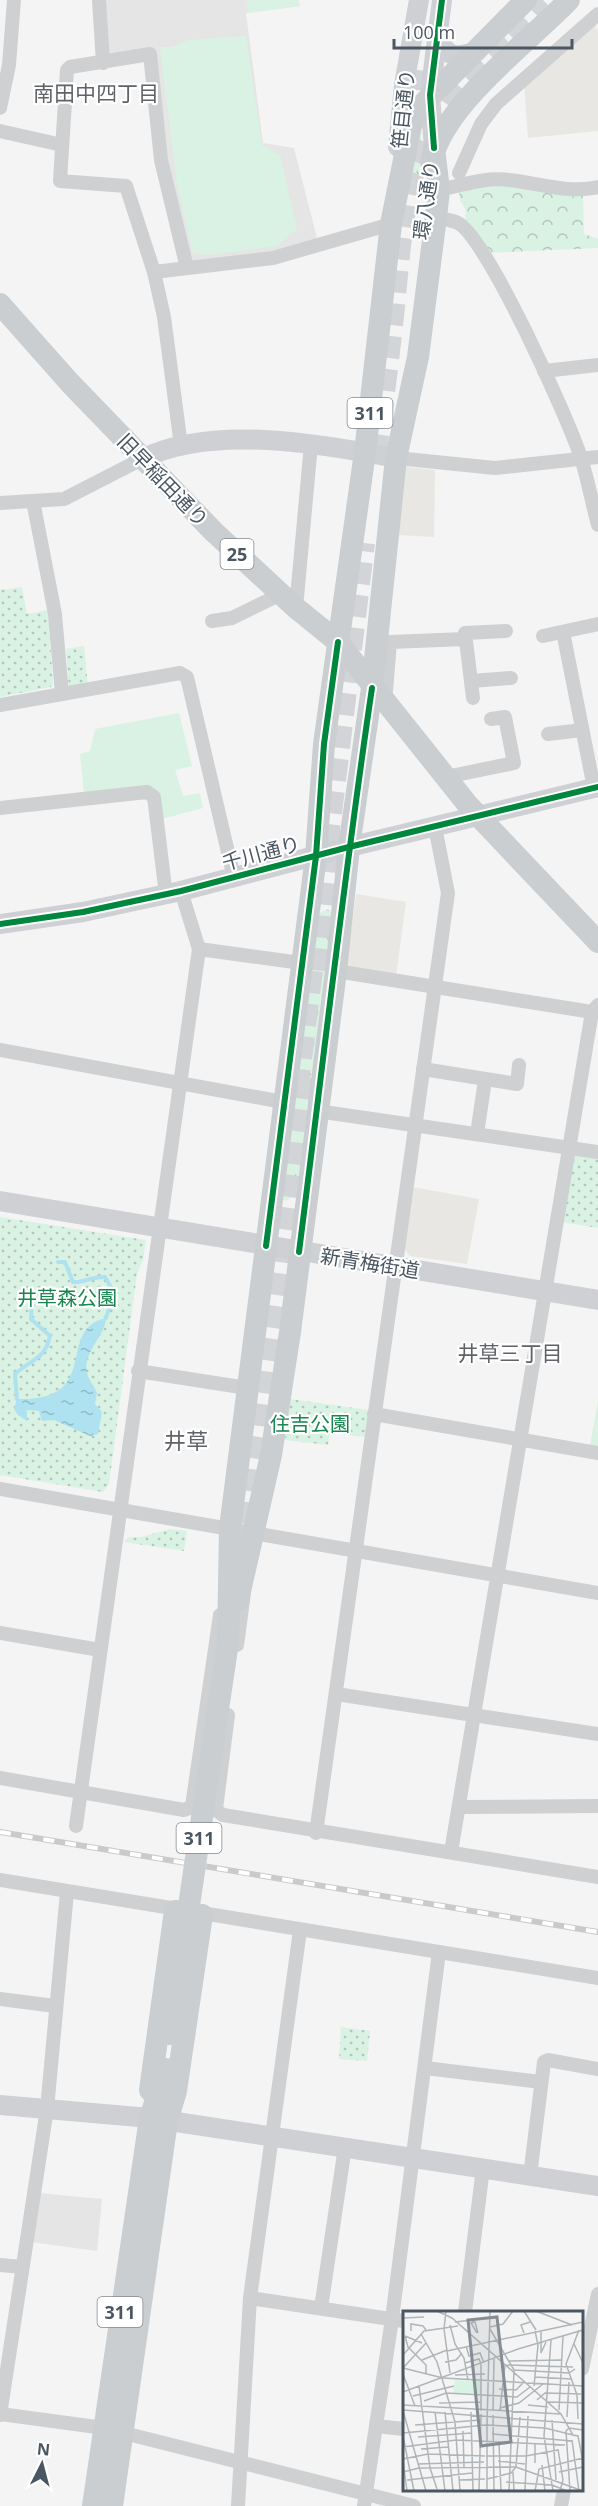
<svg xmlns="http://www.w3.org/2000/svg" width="598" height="2506" viewBox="0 0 598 2506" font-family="'Open Sans','Noto Sans JP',sans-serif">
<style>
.commercial{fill:#e8e7e3}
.education{fill:#e6e5e6}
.grass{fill:url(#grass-tufts)}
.forest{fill:url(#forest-crowns)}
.park{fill:url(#park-dots)}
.garden{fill:#d9f2e3}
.water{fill:url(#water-ripples)}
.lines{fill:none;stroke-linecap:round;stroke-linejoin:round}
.stream{stroke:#aee2f0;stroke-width:4}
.secondary-tunnel{stroke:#d2d4d7;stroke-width:20;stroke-dasharray:20 10;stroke-linecap:butt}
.primary-tunnel{stroke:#d2d4d7;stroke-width:22;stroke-dasharray:22 11;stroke-linecap:butt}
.street{stroke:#ced0d2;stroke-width:14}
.secondary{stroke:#ced0d4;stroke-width:20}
.primary{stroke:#caced1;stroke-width:22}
.rail-casing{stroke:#c9cacc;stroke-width:6}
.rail{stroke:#fff;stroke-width:4;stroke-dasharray:11;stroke-linecap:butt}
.primary-bridge{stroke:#caced1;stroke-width:22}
.cycleway-casing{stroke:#fff;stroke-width:10}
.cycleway{stroke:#00873e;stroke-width:6}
.labels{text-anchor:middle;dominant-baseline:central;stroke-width:4.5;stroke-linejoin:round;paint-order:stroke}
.shield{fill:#fff;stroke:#808990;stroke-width:1.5}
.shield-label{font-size:18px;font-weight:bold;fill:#4a5661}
.street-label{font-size:20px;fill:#4a5661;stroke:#fff}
.park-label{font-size:20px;fill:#17864f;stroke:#fff}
.neighbourhood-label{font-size:21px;fill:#5f6368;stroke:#fff}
.quarter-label{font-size:22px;fill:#5f6368;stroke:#fff}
.inset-road{fill:none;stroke:#b0b5b9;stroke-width:1.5}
.view{fill:#868d94;fill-opacity:0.15;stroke:#868d94;stroke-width:3}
.inset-edge{fill:none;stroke:#4a5661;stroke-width:3}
</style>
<defs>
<pattern id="grass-tufts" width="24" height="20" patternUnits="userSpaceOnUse" patternTransform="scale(1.5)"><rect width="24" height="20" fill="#d9f2e3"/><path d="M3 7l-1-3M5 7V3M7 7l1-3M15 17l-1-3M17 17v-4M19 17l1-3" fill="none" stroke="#b2c7bb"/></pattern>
<pattern id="forest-crowns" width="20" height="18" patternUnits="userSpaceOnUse" patternTransform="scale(1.5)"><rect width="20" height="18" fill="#d9f2e3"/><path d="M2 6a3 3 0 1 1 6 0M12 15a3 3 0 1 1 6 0" fill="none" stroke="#b2c7bb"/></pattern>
<pattern id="park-dots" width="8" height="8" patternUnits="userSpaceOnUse" patternTransform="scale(1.5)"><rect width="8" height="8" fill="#d9f2e3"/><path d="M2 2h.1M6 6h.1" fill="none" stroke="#b2c7bb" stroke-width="1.8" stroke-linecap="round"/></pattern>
<pattern id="water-ripples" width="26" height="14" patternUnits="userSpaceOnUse" patternTransform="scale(1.5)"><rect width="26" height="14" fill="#aee2f0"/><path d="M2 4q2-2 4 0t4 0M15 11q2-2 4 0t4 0" fill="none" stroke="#90bac6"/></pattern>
</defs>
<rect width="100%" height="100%" fill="#f4f4f4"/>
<g class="commercial">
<polygon points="593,22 598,31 598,131 528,138 524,84"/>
<polygon points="406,467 435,470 434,537 398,535"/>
<polygon points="356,894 406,902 396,976 346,969"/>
<polygon points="413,1187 479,1199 467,1264 410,1256 404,1249"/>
</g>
<g class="education">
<polygon points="104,0 298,0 300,6 246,13 263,143 294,148 318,242 273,253 188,263 165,156 153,50 106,59"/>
<polygon points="39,2193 102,2199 97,2251 31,2242"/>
</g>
<g class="grass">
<polygon points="422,119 419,178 406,176"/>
<polygon points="327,909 332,912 316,1088 290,1084 316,915"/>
<polygon points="288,1096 314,1099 297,1194 286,1201 279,1198"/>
</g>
<polygon class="forest" points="488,184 583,195 584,234 598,239 598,248 488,253 465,223 466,211 460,200 459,191"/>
<g class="park">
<polygon points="22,587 27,614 48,610 53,684 51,687 0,697 0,590"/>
<polygon points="84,646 88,686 69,690 66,649"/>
<polygon points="576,1155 598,1159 598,1228 561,1222 571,1158"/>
<polygon points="0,1217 146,1240 143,1260 137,1274 109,1484 103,1492 0,1475"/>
<polygon points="290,1399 369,1410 365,1437 330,1433 328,1445 285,1440"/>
<polygon points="170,1529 187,1531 184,1551 124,1542 129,1537 141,1537"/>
<polygon points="341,2027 370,2031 367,2061 339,2059"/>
</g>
<g class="garden">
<polygon points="247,0 298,0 300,6 248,13"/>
<polygon points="246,36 262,145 280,155 297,229 277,246 207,255 193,253 177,185 160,47 171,47 189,40"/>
<polygon points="179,713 192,766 175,770 183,796 200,793 203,808 162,819 156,793 84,795 80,754 90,751 95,729"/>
<polygon points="598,1401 598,1447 590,1445"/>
</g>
<path class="water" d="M106,1318C105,1338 80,1353 88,1376C90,1382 95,1387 97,1393L95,1404L102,1412L98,1434L90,1436L54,1420L42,1421L39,1411L27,1410V1421L18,1415L14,1409L17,1399C104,1402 54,1329 106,1318Z"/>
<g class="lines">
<g class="stream">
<path d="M58,1262H65L73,1282C84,1283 93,1276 105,1277L114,1293L106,1318"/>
<path d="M17,1399L15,1374C31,1359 45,1360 50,1336L31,1319L32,1299L43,1290"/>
</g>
<polyline class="secondary-tunnel" points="414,120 419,63"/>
<g class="primary-tunnel">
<polyline points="509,34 543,0"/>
<path d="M375,456C382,410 388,363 393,316C401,242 402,161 449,98C470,69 500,53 526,28"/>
<polyline points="327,846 364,543"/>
<polyline points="323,971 338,831"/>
<polyline points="297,1091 314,954"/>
<polyline points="246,1524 309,1075"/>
</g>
<g class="street">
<polyline points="99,0 103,63"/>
<polyline points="0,108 9,65 14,0"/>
<polyline points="0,131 62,145"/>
<polyline points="459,173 481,124 496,104 598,14"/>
<path d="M439,190C462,185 486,177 509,180C538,183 569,194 598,187"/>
<path d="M436,217C443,219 452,220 458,223C487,238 569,420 581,458C588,480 592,503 598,525"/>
<polyline points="154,272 126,186 60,181 67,70 70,67 150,54 161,160 187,268"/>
<polyline points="544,371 598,365"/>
<polyline points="181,446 164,317 154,272 273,258 391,224"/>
<polyline points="396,458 495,468 598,457"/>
<polyline points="33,501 55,614 62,694"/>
<polyline points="0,503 64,499 142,459"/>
<polyline points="296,608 311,444"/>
<polyline points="212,621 232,618 281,594"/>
<polyline points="563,632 594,788"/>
<polyline points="543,636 598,624"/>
<polyline points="471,681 511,678"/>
<polyline points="473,698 465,633 506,631"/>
<polyline points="385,703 390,642 465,639"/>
<polyline points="0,705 180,673 187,677 234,878"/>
<polyline points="548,734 582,730"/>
<polyline points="446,777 514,763 505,717 491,719"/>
<polyline points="0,808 147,792 154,797 166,895"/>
<polyline points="199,949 301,963"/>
<polyline points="336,971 592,1012"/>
<polyline points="0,1050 283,1102"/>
<polyline points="423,1069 517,1084 519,1065"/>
<polyline points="317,1111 598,1152"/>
<polyline points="477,1134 485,1080"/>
<polyline points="138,1371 247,1388"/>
<polyline points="374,1414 598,1453"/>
<polyline points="0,1489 598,1593"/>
<polyline points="0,1633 100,1650"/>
<polyline points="237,1645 244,1593"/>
<polyline points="336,1694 598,1734"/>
<path d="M0,1778L184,1810C196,1804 212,1806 223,1815L598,1877"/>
<polyline points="192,1806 220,1615"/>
<polyline points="460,1807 598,1806"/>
<polyline points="216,1809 228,1715"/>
<polyline points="76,1826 199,949 181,891"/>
<polyline points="316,1833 448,893 435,827"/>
<polyline points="451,1852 592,1012 598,1005"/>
<polyline points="0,1880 598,1978"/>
<polyline points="0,1999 55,2006"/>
<polyline points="425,2068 541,2082"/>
<polyline points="530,2176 544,2062 548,2060 598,2069"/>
<polyline points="0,2265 22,2267"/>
<polyline points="250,2298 404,2321"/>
<polyline points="321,2308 345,2147"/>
<polyline points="465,2312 483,2168"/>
<polyline points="582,2369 598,2294"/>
<polyline points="0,2414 104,2428 414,2506"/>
<polyline points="0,2415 47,2109 67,1892"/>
<polyline points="376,2426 404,2429"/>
<polyline points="238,2506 250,2298 300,1930"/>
<polyline points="364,2506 392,2319 439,1952"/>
<polyline points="561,2506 564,2490"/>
</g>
<g class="secondary">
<path d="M438,29C443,56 452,60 477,51"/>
<polyline points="398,147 404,85 419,0"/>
<polyline points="434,148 430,95 442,0"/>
<path d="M142,459C212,424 322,444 396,458"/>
<polyline points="0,924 83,912 181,891 349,847 598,787"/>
<polyline points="0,1201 598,1300"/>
<polyline points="0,2105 150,2118 598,2186"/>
</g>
<g class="primary">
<path d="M431,163C443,104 528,43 569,0"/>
<polyline points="0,304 70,383 214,532 296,608 338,642 468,805 598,942"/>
<polyline points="238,1600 271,1455 290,1332 336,971 349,847 372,688 396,458 418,357 436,217 439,190 434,148"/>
<polyline points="228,1642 230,1528 316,856 324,744 365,452 391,224 411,125 419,108 526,0"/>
<polyline points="150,2090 175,1911"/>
<polyline points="93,2506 150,2118 166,2069"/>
<polyline points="112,2506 167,2121 176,2091 202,1915"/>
</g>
<g class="rail-casing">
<polyline id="rail" points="0,1832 598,1932"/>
</g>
<use href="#rail" class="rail"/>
<polyline class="primary-bridge" points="170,2034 228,1642"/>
<g class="cycleway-casing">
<g id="cycleway">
<polyline points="434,148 430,95 442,0"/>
<polyline points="0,924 83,912 181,891 349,847 598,787"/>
<polyline points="266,1246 316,856 324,744 338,642"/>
<path d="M299,1252C323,1064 344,876 372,688"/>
</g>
</g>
<use href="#cycleway" class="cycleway"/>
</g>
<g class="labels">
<g class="shield">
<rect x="347.5" y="398" width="45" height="30" rx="4.5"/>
<rect x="220.5" y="539" width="33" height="30" rx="4.5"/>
<rect x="176.5" y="1823" width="45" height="30" rx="4.5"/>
<rect x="97.5" y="2297" width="45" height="30" rx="4.5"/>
</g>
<g class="shield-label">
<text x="370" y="413">311</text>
<text x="237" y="554">25</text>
<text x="199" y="1838">311</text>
<text x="120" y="2312">311</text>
</g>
<g class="street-label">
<text transform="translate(403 109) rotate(-84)">笹目通り</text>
<text transform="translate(426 200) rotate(-82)">環八通り</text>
<text transform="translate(163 480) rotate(46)">旧早稲田通り</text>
<text transform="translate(261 853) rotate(-15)">千川通り</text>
<text transform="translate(370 1263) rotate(9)">新青梅街道</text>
</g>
<g class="park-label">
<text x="67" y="1297">井草森公園</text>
<text x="310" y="1423">住吉公園</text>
</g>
<g class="neighbourhood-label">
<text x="96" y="93">南田中四丁目</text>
<text x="510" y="1353">井草三丁目</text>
</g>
<g class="quarter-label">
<text x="186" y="1440">井草</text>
</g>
</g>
<g transform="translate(403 2311)">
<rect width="180" height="180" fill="#f4f4f4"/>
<path d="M52,69L78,70V83L50,82Z" fill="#d9f2e3"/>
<path class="inset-road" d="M34,0L49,7L158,103L170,124L175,125L180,151M43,0L41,18L47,62M121,0L133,19M133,0L169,14M0,7L21,6M52,11L69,9L70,12M47,14L52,33L61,47L65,69M87,16L100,13L110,0M87,18L111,59L166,62L172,58M138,19V42L143,31M8,20V13L20,15L23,19M74,22L68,12L72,11L75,22M121,22L118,14L127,11M18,23L34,51L52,111L57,180M2,25L5,36L23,54V63M2,25L19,32M148,29L141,125L150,180M171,33L180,52M63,35L66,45L77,42L81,52M44,40L180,11M0,44L21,20L55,15M19,49L44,39M106,50L158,49M42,51L53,49L59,42M62,52L76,48L78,53M0,57L23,32M0,57L40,67L180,75M0,63L12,95M52,64L82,63M132,66L168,68M16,75L27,157L34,178M131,75L135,34L132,20M96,78L113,79L120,72M0,81L115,38L180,19M10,85L51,75M134,89L142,82L178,83M21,90L43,82L114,86L127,76M145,91L180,92M36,92L78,91M0,94L158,103M125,94L145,96M97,97L116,92L140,73M0,99L180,113M90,99L91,48M97,99L102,54L170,56M156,99L160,25M0,100L23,180M78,100V53M32,101L42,180M42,101L50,180M68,101L70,180M90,104L91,180M164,106L166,71M175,108L174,84L163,53L176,19M149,109L153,169M12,114L78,109M84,114L87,0M60,120L61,157M0,122L83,114L142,117L170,124M89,123L169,130M0,125L11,180M15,126L69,122M169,129L176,180M96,132L98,180M0,136L53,129L162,134M18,138L45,136M155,138L160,169L157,180M83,145H123L155,139M0,148L25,143L82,145M0,150L4,180M95,150L122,153M132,152V133M15,153L81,151M139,154L142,180M0,161L16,157L113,156L180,180M110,161L111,180M156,161L180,156M84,168L108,162L113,156L117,106M4,169L69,162M56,169L82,168M103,171L149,174L164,180M84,178V113M76,180L78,103M106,180L111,59M122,180L125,105M132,180L136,158L180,147M167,180L163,120L166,117L180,119"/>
<path class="view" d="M94,6L108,131L78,135L65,9Z"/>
<rect width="180" height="180" class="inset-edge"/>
</g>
<g transform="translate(42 2464) rotate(6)" stroke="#ffffff" stroke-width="4.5" paint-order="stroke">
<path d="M0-4.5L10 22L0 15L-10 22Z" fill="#4a5661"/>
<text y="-9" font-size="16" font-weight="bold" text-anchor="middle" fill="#4a5661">N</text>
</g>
<path d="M394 39v9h178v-9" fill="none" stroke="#4a5661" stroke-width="3"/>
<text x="403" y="39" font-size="18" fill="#4a5661" stroke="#ffffff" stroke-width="4.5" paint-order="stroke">100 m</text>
</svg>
